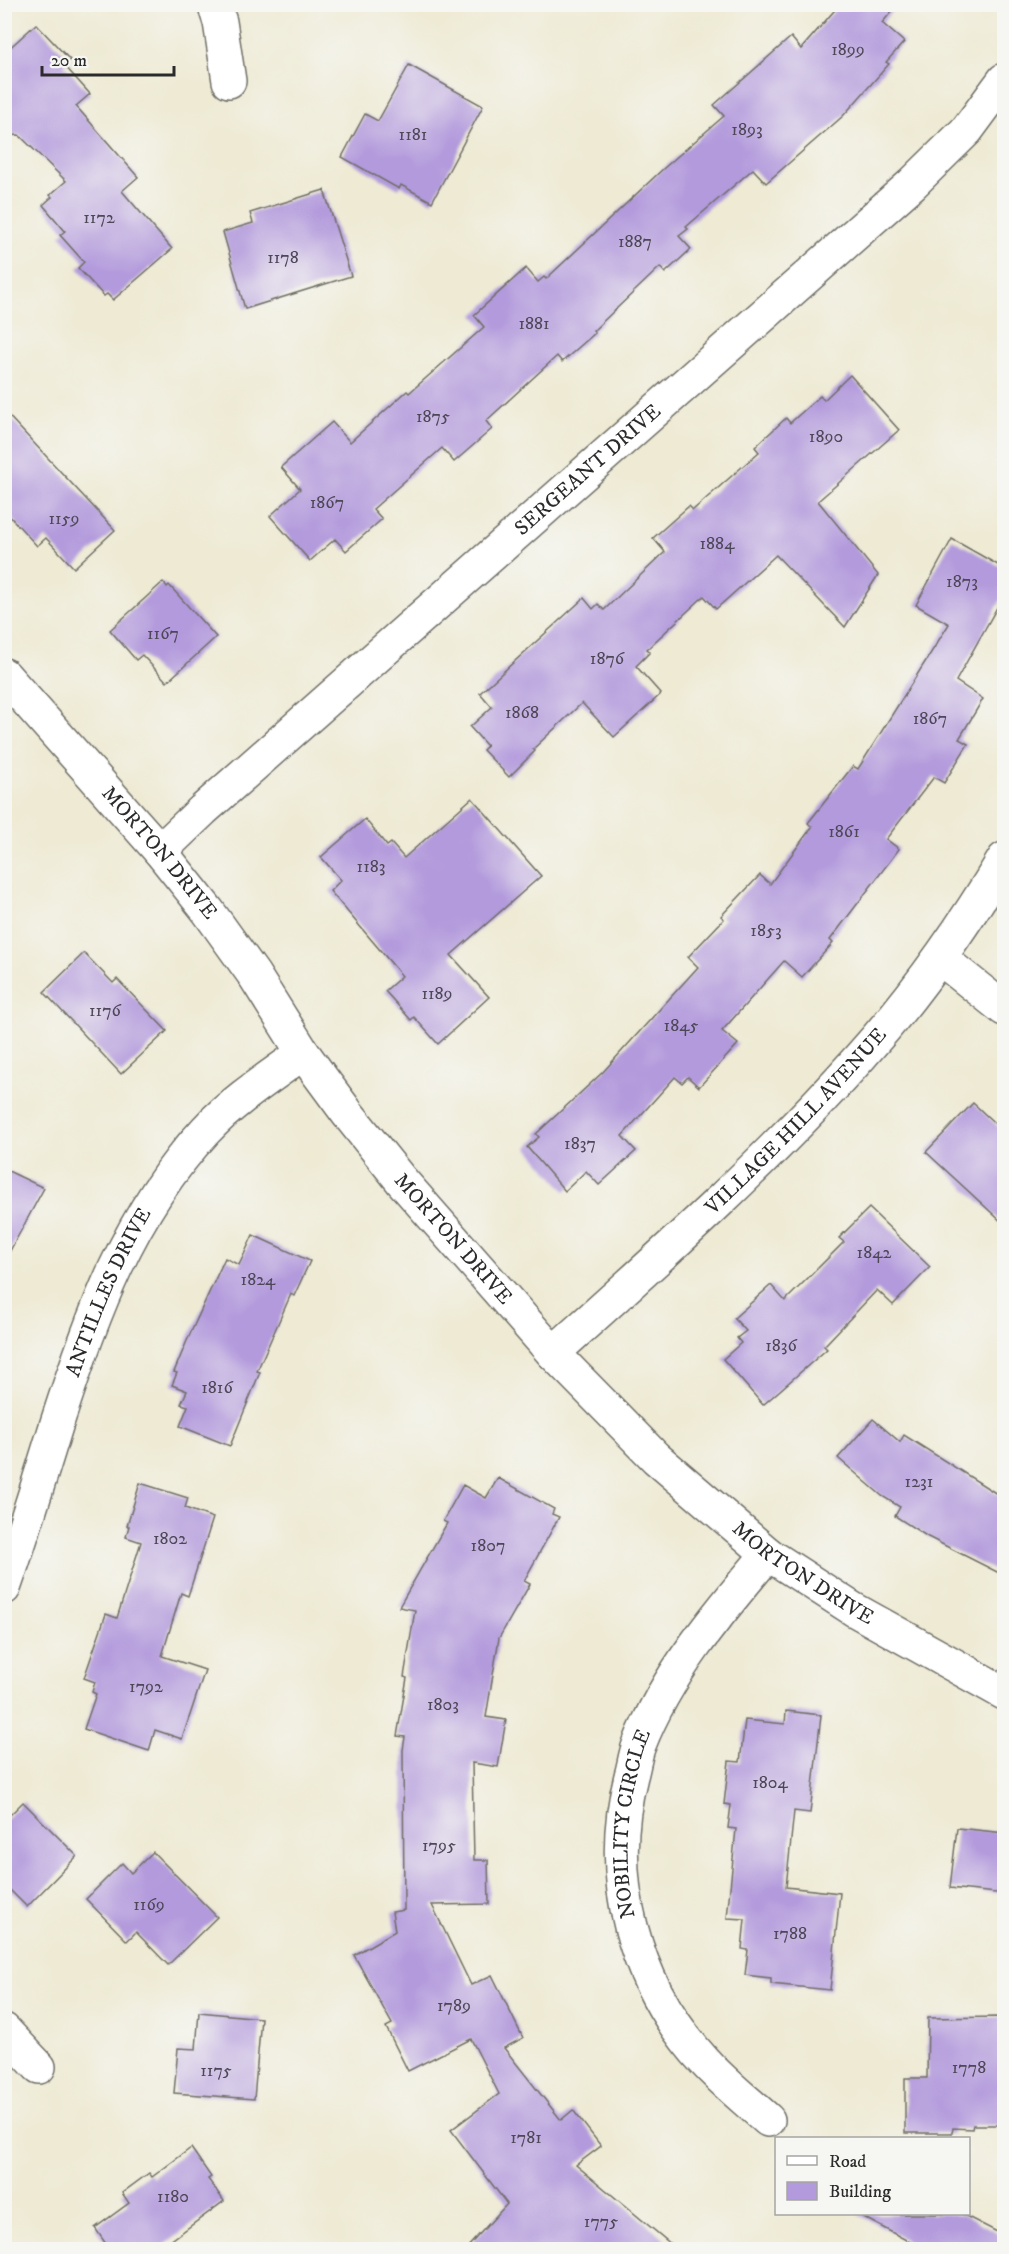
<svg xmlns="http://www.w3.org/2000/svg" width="1009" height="2254" viewBox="0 0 1009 2254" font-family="'IM FELL DW Pica',serif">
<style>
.building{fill:#b29adc}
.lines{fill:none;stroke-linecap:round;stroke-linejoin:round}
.minor-casing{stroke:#6f6e66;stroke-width:36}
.minor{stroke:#fff;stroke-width:33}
.labels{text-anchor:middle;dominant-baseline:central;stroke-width:4.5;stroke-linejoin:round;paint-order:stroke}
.number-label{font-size:18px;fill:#4d4757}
.street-label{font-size:21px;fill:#2b2b2b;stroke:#f6f6f2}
</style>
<rect width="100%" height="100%" fill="#f6f6f2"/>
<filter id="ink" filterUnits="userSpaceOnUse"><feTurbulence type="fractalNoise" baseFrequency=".0167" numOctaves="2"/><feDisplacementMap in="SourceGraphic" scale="12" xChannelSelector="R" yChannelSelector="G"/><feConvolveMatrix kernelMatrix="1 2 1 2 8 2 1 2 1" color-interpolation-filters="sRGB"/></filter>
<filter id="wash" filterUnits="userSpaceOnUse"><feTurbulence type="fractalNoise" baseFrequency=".008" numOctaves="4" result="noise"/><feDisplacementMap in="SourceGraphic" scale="24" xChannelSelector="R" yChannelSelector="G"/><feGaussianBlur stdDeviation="1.35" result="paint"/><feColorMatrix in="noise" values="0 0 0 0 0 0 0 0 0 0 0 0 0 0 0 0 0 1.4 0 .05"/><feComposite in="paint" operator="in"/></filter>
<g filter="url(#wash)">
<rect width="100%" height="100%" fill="#eeead4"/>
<g id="blocks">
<g class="building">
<polygon points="840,4 898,4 882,23 904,42 886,62 889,64 843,116 766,183 753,169 686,227 688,229 679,236 691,249 665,273 660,267 593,331 595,333 562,362 557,356 486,421 492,429 454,462 442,448 373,509 382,519 346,551 335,539 310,561 270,516 300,489 281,467 332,422 350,442 407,391 409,393 484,327 474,315 526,268 538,282 544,277 546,279 664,168 724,116 714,105 791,37 801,49"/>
<polygon points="36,24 70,60 64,65 90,94 76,106 138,177 122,191 172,249 113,300 107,294 104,296 78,268 84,262 60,235 65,231 43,205 52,197 50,195 66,181 19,135 4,136 4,53"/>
<polygon points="409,65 483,106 432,202 401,185 399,189 342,157 365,114 378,121"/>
<polygon points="324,190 351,276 245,309 223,232 253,223 250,213"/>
<polygon points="850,375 899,430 818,501 878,575 845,627 776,555 716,609 704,596 647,649 650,652 636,666 661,694 614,737 582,703 533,749 535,751 509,777 483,750 487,746 470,727 492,707 480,693 584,598 593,609 598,604 604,610 665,552 653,538 689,506 693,510 759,452 755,447 786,418 790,423 820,396 824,400"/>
<polygon points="4,411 115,530 74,568 46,538 37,546 4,510"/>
<polygon points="952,539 1005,569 1005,593 956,681 983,699 959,739 968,744 944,783 934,777 886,839 899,849 830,940 833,943 802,977 784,961 722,1031 738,1044 699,1087 688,1077 682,1083 675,1077 622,1136 636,1151 599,1185 586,1171 565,1191 527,1147 539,1137 536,1134 603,1072 698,967 688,957 724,919 721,916 760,875 770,884 812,827 808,823 853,766 858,769 949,624 916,605"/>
<polygon points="163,582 167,587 169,585 216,637 167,682 142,655 136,660 110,630"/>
<polygon points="472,798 541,876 451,955 489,997 438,1044 414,1017 411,1020 385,991 402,976 330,891 341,880 321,857 365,819 387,846 391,843 404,858"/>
<polygon points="84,953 113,983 117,979 167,1031 121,1074 44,992"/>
<polygon points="973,1103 1005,1133 1005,1225 926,1152"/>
<polygon points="4,1169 44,1188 4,1262"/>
<polygon points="869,1208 930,1267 893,1305 877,1290 824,1346 827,1349 763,1405 723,1359 741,1343 737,1338 746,1331 734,1318 771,1285 785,1301 844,1242 839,1238"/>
<polygon points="253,1235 310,1261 294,1296 291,1294 257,1371 260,1372 230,1446 180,1426 188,1406 181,1404 187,1391 172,1385 177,1373 174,1372 186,1343 225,1258 239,1265"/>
<polygon points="873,1419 900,1442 904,1435 1005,1499 1005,1576 928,1537 895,1516 900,1507 882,1496 838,1458"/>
<polygon points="498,1478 554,1509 552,1514 559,1517 524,1581 530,1584 499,1638 486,1717 506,1720 498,1767 472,1763 474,1860 488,1860 489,1904 432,1905 471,1985 492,1975 523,2038 504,2048 561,2120 573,2110 601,2146 576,2165 678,2250 465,2250 507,2204 451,2130 499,2094 471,2039 408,2071 386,2027 392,2024 354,1955 395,1931 392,1912 404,1910 403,1750 405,1737 397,1736 407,1678 404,1677 415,1610 399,1607 447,1523 443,1521 463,1485 486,1498"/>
<polygon points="140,1483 188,1498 185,1508 213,1518 188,1596 181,1593 162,1656 205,1670 182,1739 155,1730 149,1751 84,1729 96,1694 92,1692 95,1682 84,1678 106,1614 117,1618 141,1542 126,1537 129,1526 127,1526"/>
<polygon points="786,1711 821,1715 810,1813 794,1811 786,1887 840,1893 830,1990 771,1984 771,1978 745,1975 748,1950 742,1949 745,1919 727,1918 736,1829 728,1828 731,1805 724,1804 729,1761 740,1762 745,1720 785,1724"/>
<polygon points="23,1802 77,1856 27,1907 4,1884 4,1821"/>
<polygon points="957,1828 1005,1833 1005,1894 950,1888"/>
<polygon points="153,1852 217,1917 168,1965 136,1932 127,1941 86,1899 122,1863 131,1873"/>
<polygon points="199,2012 261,2018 254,2099 174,2093 178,2048 196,2049"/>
<polygon points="1001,2017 1001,2038 1005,2038 1005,2098 1001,2098 1001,2125 973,2125 972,2129 953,2128 952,2133 905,2133 905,2078 927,2078 928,2018"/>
<polygon points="191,2148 211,2177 208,2179 224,2201 158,2250 110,2250 95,2228 129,2203 122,2193 149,2173 152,2177"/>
<polygon points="857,2214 962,2214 1005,2236 1005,2250 925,2250"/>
</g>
</g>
</g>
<g filter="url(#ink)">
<use href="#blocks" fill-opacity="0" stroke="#6f6e66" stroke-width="1.5"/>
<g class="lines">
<g class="minor-casing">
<g id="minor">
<polyline points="214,4 220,22 229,81"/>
<path id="s1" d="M4,675L160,851L208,911L254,975L303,1053L348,1114L401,1180L553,1353L656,1458L768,1554L853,1609L1004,1693"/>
<path id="s2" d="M160,851L203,810L912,184L967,130L1004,80"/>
<polyline points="940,958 1004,1009"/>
<path id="s3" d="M553,1353C659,1258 765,1164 860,1057C914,997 962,929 1004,859"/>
<path id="s4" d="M4,1588C23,1534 40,1478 57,1423C91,1318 129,1212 206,1130C234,1100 270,1077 303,1053"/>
<polyline points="4,2030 39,2067"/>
<path id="s5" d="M768,2120C747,2101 724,2083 705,2062C633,1984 605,1877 631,1776C634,1766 635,1755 639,1745C667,1673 719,1612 768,1554"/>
</g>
</g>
<use href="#minor" class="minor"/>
</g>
</g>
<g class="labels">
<g class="number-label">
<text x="848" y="50">1899</text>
<text x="747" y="130">1893</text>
<text x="413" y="135">1181</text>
<text x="99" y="218">1172</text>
<text x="635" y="242">1887</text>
<text x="283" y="258">1178</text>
<text x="534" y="324">1881</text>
<text x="433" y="417">1875</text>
<text x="826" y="437">1890</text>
<text x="327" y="503">1867</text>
<text x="64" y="519">1159</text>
<text x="717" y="544">1884</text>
<text x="962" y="582">1873</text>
<text x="163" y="634">1167</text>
<text x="607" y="659">1876</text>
<text x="522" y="713">1868</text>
<text x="930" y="719">1867</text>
<text x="844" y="832">1861</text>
<text x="371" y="867">1183</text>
<text x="766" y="931">1853</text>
<text x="437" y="994">1189</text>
<text x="105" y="1011">1176</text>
<text x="681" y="1026">1845</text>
<text x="580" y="1144">1837</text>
<text x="874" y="1253">1842</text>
<text x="258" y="1280">1824</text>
<text x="781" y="1346">1836</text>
<text x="217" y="1388">1816</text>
<text x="919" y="1482">1231</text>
<text x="170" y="1539">1802</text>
<text x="488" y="1546">1807</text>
<text x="146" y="1687">1792</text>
<text x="443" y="1705">1803</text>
<text x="770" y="1783">1804</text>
<text x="439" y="1846">1795</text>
<text x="149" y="1905">1169</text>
<text x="790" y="1934">1788</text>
<text x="454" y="2006">1789</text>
<text x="969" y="2068">1778</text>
<text x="216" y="2071">1175</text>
<text x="526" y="2138">1781</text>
<text x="173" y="2197">1180</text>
<text x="601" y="2222">1775</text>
</g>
<g class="street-label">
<text stroke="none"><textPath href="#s2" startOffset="573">SERGEANT DRIVE</textPath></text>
<text stroke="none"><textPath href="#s1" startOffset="236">MORTON DRIVE</textPath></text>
<text stroke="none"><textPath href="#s3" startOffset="336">VILLAGE HILL AVENUE</textPath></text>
<text stroke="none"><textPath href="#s1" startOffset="722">MORTON DRIVE</textPath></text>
<text stroke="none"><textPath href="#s4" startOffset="314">ANTILLES DRIVE</textPath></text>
<text stroke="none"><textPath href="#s1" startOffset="1208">MORTON DRIVE</textPath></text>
<text stroke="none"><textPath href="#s5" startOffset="346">NOBILITY CIRCLE</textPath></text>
</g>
</g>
<rect width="1009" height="2254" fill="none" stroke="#f6f6f2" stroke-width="24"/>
<rect x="775" y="2137" width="195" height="78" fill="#f6f6f2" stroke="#a5a5a2" stroke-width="1.5"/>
<rect x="787" y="2156" width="30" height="9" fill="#ffffff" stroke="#a5a5a2" stroke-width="1.5"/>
<text x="829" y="2167" font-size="18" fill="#2b2b2b">Road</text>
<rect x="787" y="2182" width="30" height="18" fill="#b29adc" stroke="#a5a5a2" stroke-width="1.5"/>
<text x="829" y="2197" font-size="18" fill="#2b2b2b">Building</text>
<path d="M42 66v9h132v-9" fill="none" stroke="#2b2b2b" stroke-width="3"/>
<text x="51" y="66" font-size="18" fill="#2b2b2b" stroke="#f6f6f2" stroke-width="4.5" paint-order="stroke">20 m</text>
</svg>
